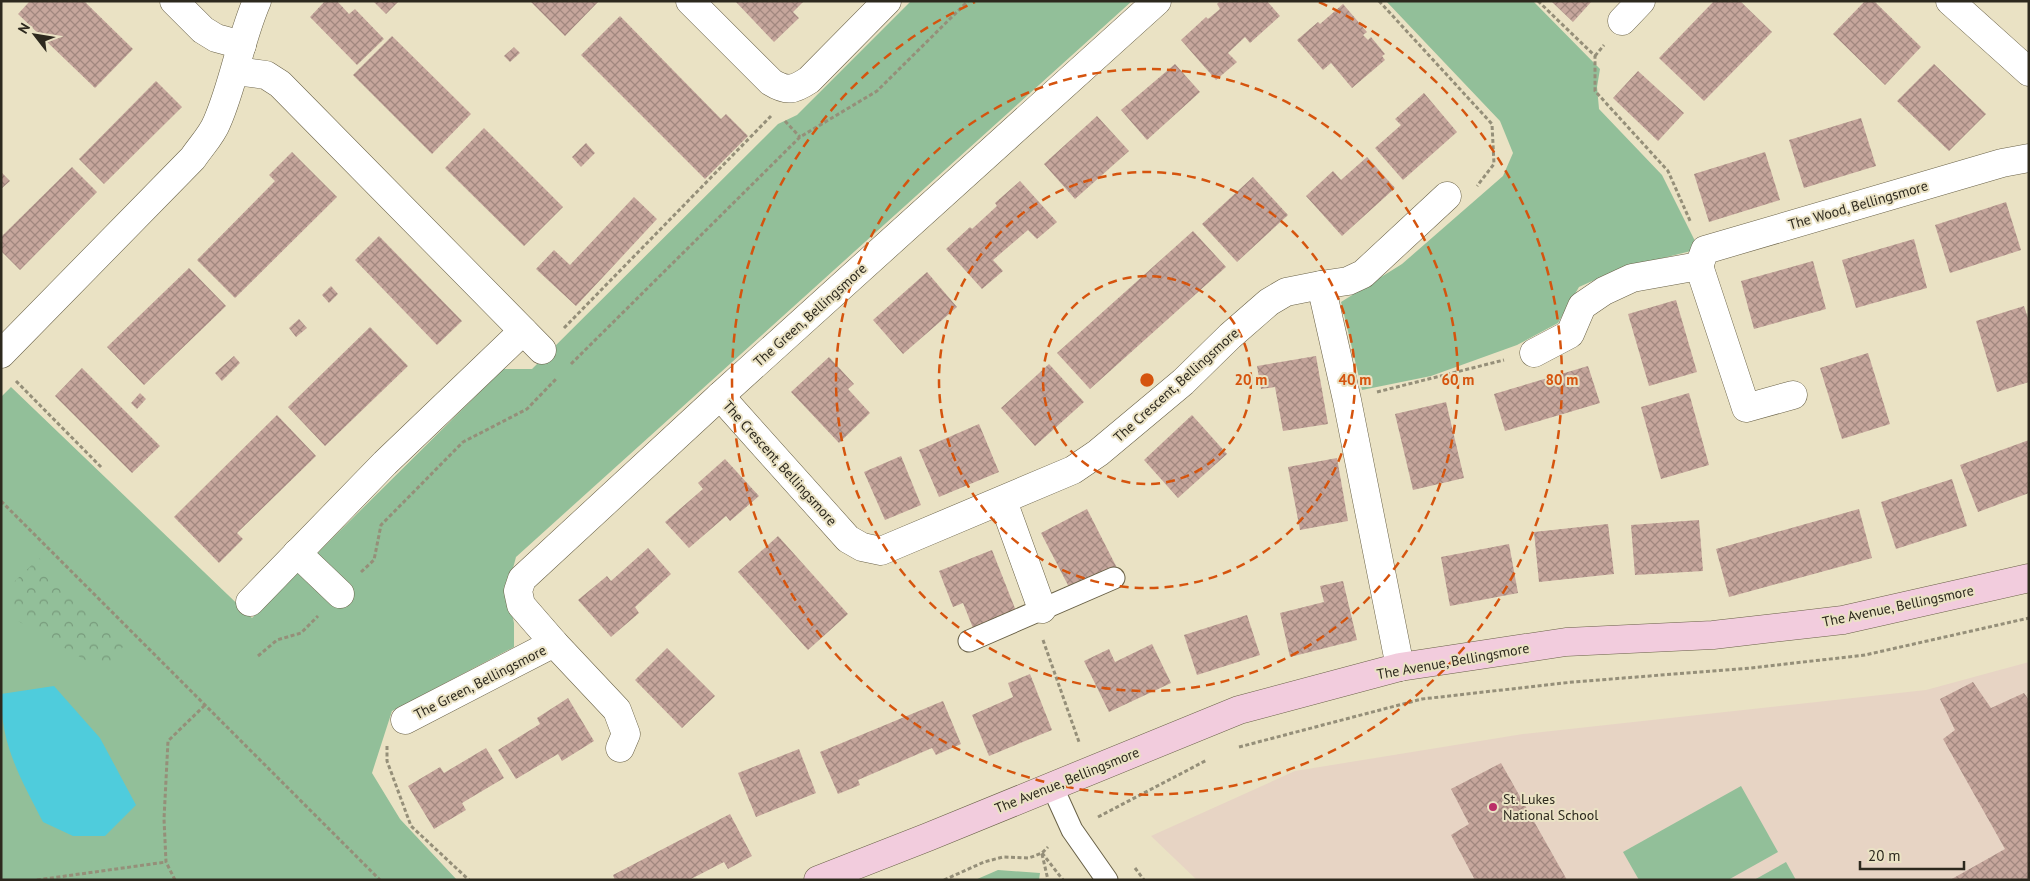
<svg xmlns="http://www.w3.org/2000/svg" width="2030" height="881" viewBox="0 0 2030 881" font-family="'PT Sans',sans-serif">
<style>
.education{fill:#e7d4c4}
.grass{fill:#92bf99}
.park{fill:url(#park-crowns)}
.water{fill:#4fccdc}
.building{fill:url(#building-cross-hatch)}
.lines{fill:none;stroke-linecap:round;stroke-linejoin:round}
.lane-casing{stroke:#696147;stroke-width:23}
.street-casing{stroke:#696147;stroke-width:29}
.secondary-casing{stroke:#696147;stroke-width:29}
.path{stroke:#958f79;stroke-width:3;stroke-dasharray:4 2.5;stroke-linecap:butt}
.lane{stroke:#fff;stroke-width:21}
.street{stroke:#fff;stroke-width:28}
.secondary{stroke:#f2ccdd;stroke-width:28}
.ring{fill:none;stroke:#d5540e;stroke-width:2.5;stroke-dasharray:9 6}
.poi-dot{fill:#ba2f68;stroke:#eae2c4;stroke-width:2}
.labels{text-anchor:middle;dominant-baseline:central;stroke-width:4;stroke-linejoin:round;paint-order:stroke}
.street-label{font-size:14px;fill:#2d291e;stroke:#eae2c4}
.poi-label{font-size:14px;fill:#2d291e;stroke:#eae2c4;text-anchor:start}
.centre{fill:#d5540e;stroke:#eae2c4;stroke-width:2.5}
.ring-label{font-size:15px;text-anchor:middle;font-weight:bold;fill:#d5540e;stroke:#eae2c4;stroke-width:4;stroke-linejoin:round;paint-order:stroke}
</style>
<defs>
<pattern id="park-crowns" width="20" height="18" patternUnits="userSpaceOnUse" patternTransform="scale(1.25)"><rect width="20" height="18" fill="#92bf99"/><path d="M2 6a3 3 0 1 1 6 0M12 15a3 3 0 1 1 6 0" fill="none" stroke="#789b7c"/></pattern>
<pattern id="building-cross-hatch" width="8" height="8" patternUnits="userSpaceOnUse" patternTransform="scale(1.25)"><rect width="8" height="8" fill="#c6a69c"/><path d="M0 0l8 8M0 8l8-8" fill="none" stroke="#a1877f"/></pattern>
</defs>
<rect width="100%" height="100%" fill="#eae2c4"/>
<polygon class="education" points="2029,662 2029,880 1197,880 1151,836 1295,771 1523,734 1926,690"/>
<g class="grass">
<polygon points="911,1 1132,1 516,557 507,591 514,623 514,647 392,711 372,773 400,819 457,880 1,880 1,397 11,387 252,618 503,369 532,369 778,124 797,115"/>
<polygon points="1386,1 1533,1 1600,69 1597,87 1599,109 1662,175 1699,249 1619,269 1579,287 1558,323 1517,345 1431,376 1362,390 1341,302 1402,264 1503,176 1513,153 1500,121"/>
<polygon points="1741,786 1778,852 1728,880 1639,880 1623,852"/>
<polygon points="1786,862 1796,880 1754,880"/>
<polygon points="998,870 1040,873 1039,880 975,880"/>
</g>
<polygon class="park" points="39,558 126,643 104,671 13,618 14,582"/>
<path class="water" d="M54,686L100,738L136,805L105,836H73L43,822C20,777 1,746 1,694Z"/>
<g class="building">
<polygon points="30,1 84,1 133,49 95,88 18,14"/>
<polygon points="325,1 337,1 349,14 355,9 384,39 357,65 310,17"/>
<polygon points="373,1 399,1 386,14"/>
<polygon points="530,1 599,1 565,36"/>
<polygon points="735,1 804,1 793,12 799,18 774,42"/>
<polygon points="1220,1 1267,1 1280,16 1250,43 1245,37 1228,53 1237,62 1216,80 1181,40 1206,17 1208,19 1220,9 1217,4"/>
<polygon points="1551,1 1592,1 1573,22"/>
<polygon points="1714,1 1740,1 1772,32 1704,101 1659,58"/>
<polygon points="1865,1 1874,1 1921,47 1885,85 1833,34"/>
<polygon points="1343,4 1367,32 1363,35 1368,40 1371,37 1385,54 1382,56 1385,60 1352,88 1331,63 1323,70 1297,40 1318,22 1320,24"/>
<polygon points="620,16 721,119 726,114 748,136 705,179 581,55"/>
<polygon points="392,36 471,114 432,154 353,75"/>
<polygon points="514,47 520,53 510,62 504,56"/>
<polygon points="1175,64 1200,92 1147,140 1121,110"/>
<polygon points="1934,64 1986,114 1949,151 1897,101"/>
<polygon points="1638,71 1684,113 1658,141 1613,98"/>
<polygon points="156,81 182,107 104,184 79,159"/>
<polygon points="1424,93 1457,132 1403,180 1375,148 1401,125 1395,119"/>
<polygon points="1097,116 1129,151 1075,199 1044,164"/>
<polygon points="1861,118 1876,166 1804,188 1789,140"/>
<polygon points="484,128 563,207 524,246 445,168"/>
<polygon points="586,143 595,153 581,167 572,157"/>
<polygon points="292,152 337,197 235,298 197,260 275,181 269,175"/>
<polygon points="1765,152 1780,200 1709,222 1694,174"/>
<polygon points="1367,157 1395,188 1342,236 1306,196 1333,171 1341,180"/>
<polygon points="72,167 97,192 20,270 1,251 1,237"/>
<polygon points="1,172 10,181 1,189"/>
<polygon points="1253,177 1288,215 1237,262 1202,224"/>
<polygon points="1020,181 1057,222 1037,239 1028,230 993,260 1003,271 982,289 946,249 970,227 972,229 985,217 997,206 995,203"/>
<polygon points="634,197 657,219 576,306 536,269 554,250 570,265"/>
<polygon points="2006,202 2021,250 1950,273 1935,225"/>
<polygon points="1193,231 1226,267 1090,389 1057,353"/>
<polygon points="379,236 462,321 437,345 355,260"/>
<polygon points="1914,239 1927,288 1856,308 1842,260"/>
<polygon points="1813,261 1826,309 1754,329 1741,281"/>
<polygon points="189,268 226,306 144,385 107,347"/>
<polygon points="927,272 957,307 903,354 873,320"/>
<polygon points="331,286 338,294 329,303 322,295"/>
<polygon points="1676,300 1697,372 1649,386 1628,314"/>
<polygon points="2024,306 2029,321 2029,382 1997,392 1976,321"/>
<polygon points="299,319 307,328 296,337 289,328"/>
<polygon points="370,327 408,366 325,446 288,407"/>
<polygon points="1868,353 1890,424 1842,439 1820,368"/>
<polygon points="234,356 240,363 222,381 215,373"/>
<polygon points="1316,356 1328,424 1283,431 1275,387 1261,389 1257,366"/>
<polygon points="829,357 854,384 848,389 870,413 839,443 791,392"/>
<polygon points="1049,364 1084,402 1035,446 1001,408"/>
<polygon points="1588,366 1600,403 1505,431 1494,394"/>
<polygon points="82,368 160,446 132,473 55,396"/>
<polygon points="140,393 146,399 137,409 131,403"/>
<polygon points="1689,393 1709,465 1661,479 1641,407"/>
<polygon points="1446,402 1464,478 1413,490 1395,414"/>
<polygon points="277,415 316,456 237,533 243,539 219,563 174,517"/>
<polygon points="1192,415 1227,454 1178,498 1144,460"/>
<polygon points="979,424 999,472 939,497 919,450"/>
<polygon points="2029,440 2029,493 1978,512 1960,465"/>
<polygon points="901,456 921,505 885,520 864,472"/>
<polygon points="1337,458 1348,521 1300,530 1288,467"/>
<polygon points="725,459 759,496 730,521 726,516 689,548 665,522 703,489 698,483"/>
<polygon points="1952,479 1967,526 1896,549 1881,502"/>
<polygon points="1087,509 1117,568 1071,591 1041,533"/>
<polygon points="1859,509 1872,558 1729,597 1716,549"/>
<polygon points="1699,520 1703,571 1635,575 1631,525"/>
<polygon points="1608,524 1614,574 1539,582 1534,532"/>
<polygon points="778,536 848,614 808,650 738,572"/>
<polygon points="1509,544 1518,593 1450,606 1441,557"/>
<polygon points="648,548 671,574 635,607 639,613 611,637 578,600 607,576 611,581"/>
<polygon points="992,550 1018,616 975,633 963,603 953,607 939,571"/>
<polygon points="1343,581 1357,640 1290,657 1280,613 1324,602 1320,586"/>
<polygon points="1247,615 1260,655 1197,675 1184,635"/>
<polygon points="1152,644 1171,683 1109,712 1084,661 1109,649 1115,662"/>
<polygon points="667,648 715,696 682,728 635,680"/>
<polygon points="1030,674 1052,730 989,756 972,715 1013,697 1008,683"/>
<polygon points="1973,682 1991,708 2024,693 2029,700 2029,880 1950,880 2005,849 1943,739 1955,730 1940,699"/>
<polygon points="568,698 594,741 562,761 558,754 516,779 498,750 540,724 537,718"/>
<polygon points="943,701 961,744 936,755 932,748 858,780 860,785 838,794 820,752"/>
<polygon points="486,748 504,778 462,803 466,810 434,829 408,786 440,767 444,773"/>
<polygon points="799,749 816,793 756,817 738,773"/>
<polygon points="1501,763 1567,880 1475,880 1451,835 1469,824 1451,789"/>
<polygon points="730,814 752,856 728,869 724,862 689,880 615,880 613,875"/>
</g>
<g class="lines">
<g class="lane-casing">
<g id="lane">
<polyline points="969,641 1114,578"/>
<polyline points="1052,786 1072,830 1107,880"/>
</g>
</g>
<g class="street-casing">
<g id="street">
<polyline points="174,1 203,30 216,38 242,45"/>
<path d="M690,1L771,82C787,92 794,90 809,80L887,1"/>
<polyline points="1950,1 2029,72"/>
<polyline points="1622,21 1641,1"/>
<polyline points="236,71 266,75 280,84 542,350"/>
<polyline points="1699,266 1705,250 2002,163 2029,158"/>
<polyline points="1321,285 1348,281 1363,274 1447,196"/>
<polyline points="1534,353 1570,334 1582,306 1604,291 1632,278 1699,266 1746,408 1793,395"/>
<path d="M1,354L193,158C201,146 212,135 217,122C234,83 240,40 257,1"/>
<polyline points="720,396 848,539 862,547 881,551 1073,470 1098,453 1183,382 1230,336 1269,302 1286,292 1321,285 1347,400 1400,667"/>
<polyline points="1003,501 1042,609"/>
<polyline points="297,553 340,594"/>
<polyline points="250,602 385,463 523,331"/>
<polyline points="405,720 554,643"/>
<polyline points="620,748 626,734 617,710 554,643 521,605 518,591 522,579 720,396 1157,1"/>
</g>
</g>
<g class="secondary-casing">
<polyline id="secondary" points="818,880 928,837 1239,710 1400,667 1566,642 1713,635 1843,620 2029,578"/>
</g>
<g class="path">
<polyline points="1379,1 1492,124 1494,164 1477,186"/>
<polyline points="1538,1 1595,56 1595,91 1668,171 1691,223"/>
<polyline points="1595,56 1604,45"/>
<polyline points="785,121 800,137"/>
<polyline points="564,328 771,116"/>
<polyline points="571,364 800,137 877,91 968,1"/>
<polyline points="16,381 102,468"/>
<polyline points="1377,392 1504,360"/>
<polyline points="1,501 380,880"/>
<polyline points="361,572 374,560 381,525 463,442 527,409 556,379"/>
<polyline points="1043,640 1079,742"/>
<polyline points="258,656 277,640 301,633 318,616"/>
<polyline points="387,746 387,761 411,826 469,880"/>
<polyline points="1239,747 1422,699 1573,682 1751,668 1865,655 2029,618"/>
<polyline points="1098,817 1207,760"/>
<polyline points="1042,853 1063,880"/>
<polyline points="1042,854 1048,880"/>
<polyline points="1135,868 1144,880"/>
<polyline points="37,880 166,862"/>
<polyline points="175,880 166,862 164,819 168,741 205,705"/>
<polyline points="944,880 984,862 1003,857 1029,858 1042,853 1048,847"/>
</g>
<use href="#lane" class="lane"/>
<use href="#street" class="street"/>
<use href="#secondary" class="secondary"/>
</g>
<g class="ring">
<circle cx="1147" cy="380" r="104"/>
<circle cx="1147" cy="380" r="208"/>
<circle cx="1147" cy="380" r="311"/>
<path d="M1319 2A415 415 0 1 1 975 2"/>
</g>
<circle class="poi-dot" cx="1493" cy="807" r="5"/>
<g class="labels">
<g class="street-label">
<text transform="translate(1858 205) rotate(-16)">The Wood, Bellingsmore</text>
<text transform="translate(810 315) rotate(-42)">The Green, Bellingsmore</text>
<text transform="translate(1176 385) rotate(-42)">The Crescent, Bellingsmore</text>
<text transform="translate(780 463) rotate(48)">The Crescent, Bellingsmore</text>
<text transform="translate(1898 606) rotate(-12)">The Avenue, Bellingsmore</text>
<text transform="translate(1453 661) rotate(-10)">The Avenue, Bellingsmore</text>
<text transform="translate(480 682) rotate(-27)">The Green, Bellingsmore</text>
<text transform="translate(1067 780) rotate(-22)">The Avenue, Bellingsmore</text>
</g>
<g class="poi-label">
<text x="1503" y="799">St. Lukes<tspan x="1503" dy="16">National School</tspan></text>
</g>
</g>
<circle cx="1147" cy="380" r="8" class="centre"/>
<g class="ring-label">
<text x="1251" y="385">20 m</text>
<text x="1355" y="385">40 m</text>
<text x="1458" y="385">60 m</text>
<text x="1562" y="385">80 m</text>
</g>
<rect width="2030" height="881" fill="none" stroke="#2d291e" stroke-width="5"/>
<g transform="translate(35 35) rotate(301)" stroke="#eae2c4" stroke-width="4" paint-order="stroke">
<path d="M0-4L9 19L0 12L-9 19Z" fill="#2d291e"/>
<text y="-8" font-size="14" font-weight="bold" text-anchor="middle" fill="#2d291e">N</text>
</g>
<path d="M1860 861v8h104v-8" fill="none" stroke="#2d291e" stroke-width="2.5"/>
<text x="1868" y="861" font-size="15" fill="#2d291e" stroke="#eae2c4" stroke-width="4" paint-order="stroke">20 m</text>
</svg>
